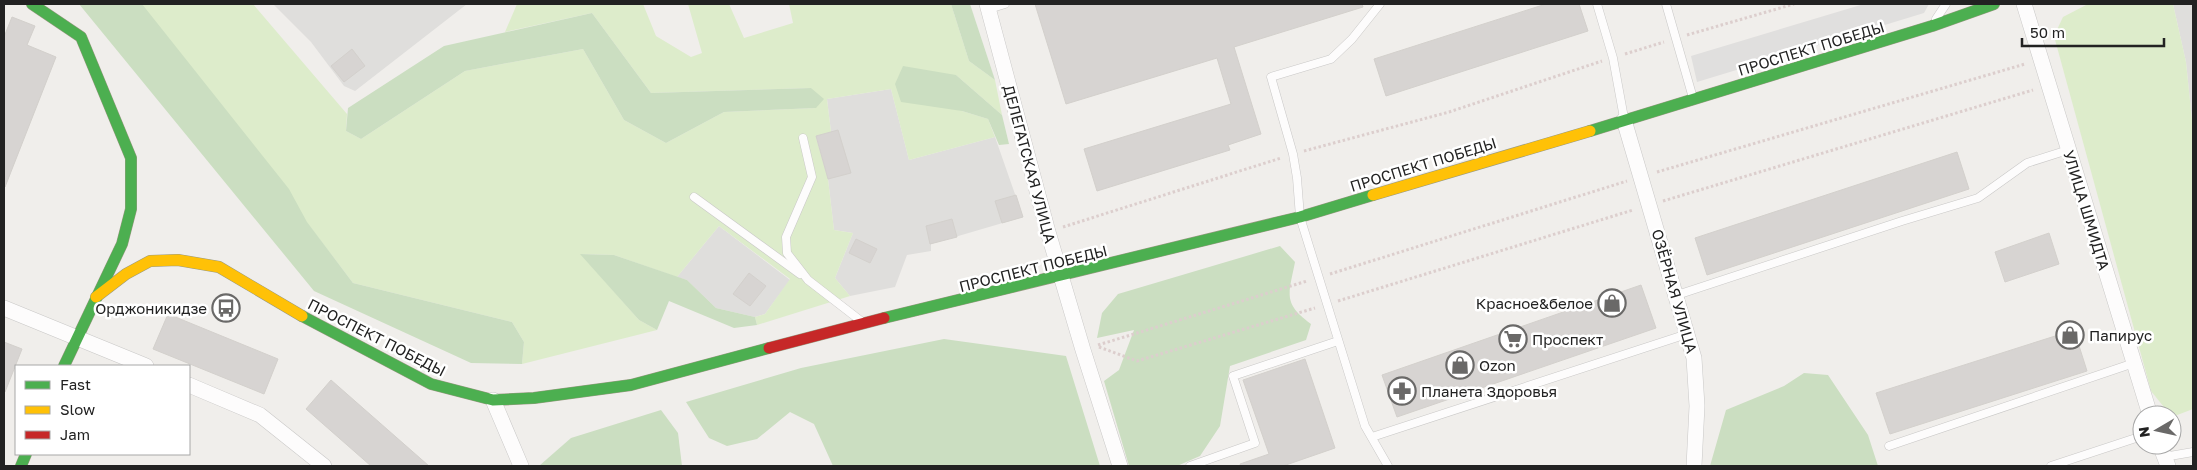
<svg xmlns="http://www.w3.org/2000/svg" width="2197" height="470" viewBox="0 0 2197 470" font-family="'Golos Text',sans-serif">
<style>
.residential{fill:#dfdedc}
.grass{fill:#ddeccb}
.forest{fill:#cbdec1}
.parking{fill:#e0dfde}
.building{fill:#d7d4d2;stroke:#d3d0cc}
.lines{fill:none;stroke-linecap:round;stroke-linejoin:round}
.lane-casing{stroke:#c9c8c7;stroke-width:9}
.street-casing{stroke:#c9c8c7;stroke-width:16}
.fast-casing{stroke:#999a82;stroke-width:12}
.slow-casing{stroke:#999a82;stroke-width:12}
.jam-casing{stroke:#999a82;stroke-width:12}
.path{stroke:#dccecd;stroke-width:3;stroke-dasharray:2.5 2.5;stroke-linecap:butt}
.lane{stroke:#fdfcfc;stroke-width:8}
.street{stroke:#fdfcfc;stroke-width:15}
.fast{stroke:#4caf50;stroke-width:11}
.slow{stroke:#ffc107;stroke-width:11}
.jam{stroke:#c62828;stroke-width:11}
.labels{text-anchor:middle;dominant-baseline:central;stroke-width:5;stroke-linejoin:round;paint-order:stroke}
.street-label{font-size:15px;fill:#222;stroke:#fff}
.poi-label{font-size:15px;fill:#222;stroke:#fff;text-anchor:start}
</style>
<rect width="100%" height="100%" fill="#f0eeeb"/>
<g class="residential">
<polygon points="273,4 467,4 355,91 344,86 311,42"/>
<polygon points="2173,4 2193,4 2193,130 2186,62"/>
<polygon points="891,89 909,160 995,137 1023,217 931,244 931,251 907,255 895,287 850,296 835,278 853,233 834,230 828,179 816,136 831,132 827,99"/>
<polygon points="719,226 790,280 765,314 755,317 716,308 687,280 677,277"/>
</g>
<g class="grass">
<polygon points="140,4 253,4 347,114 346,131 361,139 465,71 583,49 624,120 666,143 724,112 816,108 811,88 651,93 592,13 505,32 517,4 643,4 656,36 691,57 702,53 688,4 729,4 744,38 793,23 789,4 951,4 969,61 995,80 1002,115 956,75 962,111 988,119 995,137 909,160 891,89 827,99 831,132 816,137 828,179 834,230 853,233 835,278 850,296 757,325 755,317 765,314 790,279 719,226 677,277 614,255 581,254 639,320 657,330 522,364 524,342 512,322 353,283"/>
<polygon points="2088,4 2173,4 2186,62 2193,130 2193,409 2172,417 2151,391 2054,36 2063,17"/>
</g>
<g class="forest">
<polygon points="79,4 142,4 289,189 307,222 353,283 512,322 524,342 522,364 471,363 314,291"/>
<polygon points="951,4 970,4 995,80 969,61"/>
<polygon points="592,13 651,93 811,88 824,99 816,108 724,112 666,143 624,120 583,49 465,71 361,139 346,131 348,108 444,46"/>
<polygon points="903,66 956,75 1002,115 1009,144 999,145 988,119 962,111 901,102 895,84"/>
<path d="M1280,246L1295,262C1289,294 1282,303 1311,324L1306,340L1230,366L1220,426L1200,456L1177,466H1129L1104,381L1119,370L1134,330L1097,338L1102,313L1118,294Z"/>
<polygon points="580,254 614,255 687,280 716,308 755,317 757,325 734,328 669,301 657,330 639,320"/>
<polygon points="944,339 1066,356 1100,466 833,466 814,424 790,412 757,439 727,446 709,438 686,402 801,368"/>
<polygon points="1804,373 1828,375 1868,435 1878,466 1710,466 1726,410 1784,386"/>
<polygon points="661,410 678,433 682,466 539,466 571,438"/>
</g>
<polygon class="parking" points="1864,4 1929,4 1924,13 1697,82 1691,56"/>
<g class="building">
<polygon points="1035,4 1362,4 1363,7 1234,47 1261,134 1228,145 1230,150 1097,191 1084,149 1231,104 1217,58 1066,104"/>
<polygon points="1546,4 1579,4 1588,31 1386,96 1374,59"/>
<polygon points="12,17 35,26 27,45 56,57 5,187 4,37"/>
<polygon points="352,49 365,66 344,82 331,66"/>
<polygon points="838,130 851,173 828,179 816,136"/>
<polygon points="1957,152 1969,189 1707,275 1695,238"/>
<polygon points="1016,195 1023,217 1002,223 995,201"/>
<polygon points="952,219 957,237 930,244 926,226"/>
<polygon points="2049,233 2059,264 2005,282 1995,252"/>
<polygon points="856,239 877,249 870,263 849,253"/>
<polygon points="749,273 766,286 750,306 733,294"/>
<polygon points="1641,285 1656,328 1397,417 1382,375"/>
<polygon points="168,314 278,359 264,394 153,349"/>
<polygon points="2074,330 2087,371 1890,434 1876,393"/>
<polygon points="4,342 22,349 5,392 4,392"/>
<polygon points="1305,359 1335,448 1283,466 1241,466 1240,464 1269,454 1243,380"/>
<polygon points="331,380 429,466 371,466 306,409"/>
</g>
<g class="lines">
<g class="lane-casing">
<g id="lane">
<polyline points="1380,4 1352,39 1331,59 1271,77 1293,154 1297,178 1300,217 1365,426 1388,466"/>
<polyline points="1597,4 1613,58 1624,118"/>
<polyline points="1666,4 1693,98"/>
<polyline points="989,9 1005,4"/>
<polyline points="1936,19 1946,4"/>
<polyline points="803,138 812,177 786,237 787,253 808,280 861,321"/>
<polyline points="694,197 800,274"/>
<polyline points="1677,295 1902,221 1978,198 2027,163 2068,150"/>
<polyline points="1372,437 1687,334"/>
<polyline points="1889,446 2134,363"/>
<polyline points="2164,457 2193,452"/>
<polyline points="1190,466 1255,443 1233,376 1338,341"/>
<polyline points="2051,466 2142,436"/>
</g>
</g>
<g class="street-casing">
<g id="street">
<polyline points="987,4 1048,232 1083,350 1120,466"/>
<polyline points="2024,4 2150,415"/>
<polyline points="1624,120 1694,358 1697,406 1694,466"/>
<polyline points="4,308 146,366"/>
<polyline points="189,385 260,415 324,466"/>
<polyline points="493,400 521,466"/>
<polyline points="2160,445 2168,466"/>
</g>
</g>
<g class="fast-casing">
<g id="fast">
<polyline points="32,4 81,37 131,158 131,209 122,244 64,366"/>
<polyline points="1590,131 1932,26 1994,4"/>
<polyline points="302,316 431,384 493,400 534,398 631,385 769,348"/>
<polyline points="884,318 1300,217 1373,195"/>
<polyline points="21,466 26,454"/>
</g>
</g>
<g class="slow-casing">
<g id="slow">
<polyline points="1373,195 1590,131"/>
<polyline points="96,297 126,274 150,261 178,260 219,267 302,316"/>
</g>
</g>
<g class="jam-casing">
<polyline id="jam" points="769,348 884,318"/>
</g>
<g class="path">
<polyline points="1687,35 1794,4"/>
<polyline points="1625,54 1664,42"/>
<polyline points="1304,151 1449,112 1602,61"/>
<polyline points="1657,172 2025,64"/>
<polyline points="1663,201 2033,90"/>
<polyline points="1063,227 1281,158"/>
<polyline points="1330,274 1627,181"/>
<polyline points="1338,301 1633,210"/>
<polyline points="1098,345 1307,281"/>
<polyline points="1099,347 1137,361 1315,308"/>
</g>
<use href="#lane" class="lane"/>
<use href="#street" class="street"/>
<use href="#fast" class="fast"/>
<use href="#slow" class="slow"/>
<use href="#jam" class="jam"/>
</g>
<defs>
<g id="shop-ring" transform="scale(1.4375)"><circle r="9.5" fill="#fff" stroke="#6a6968" stroke-width="1.5"/><path d="M-5-2.5h2.3a2.7 3.5 0 0 1 5.4 0H5L5.5 6h-11ZM-1.5-2.5h3a1.5 2.3 0 0 0-3 0Z" fill="#6a6968"/></g>
<g id="bus-ring" transform="scale(1.4375)"><circle r="9.5" fill="#fff" stroke="#6a6968" stroke-width="1.5"/><path d="M-5-6H5V4H4V6H2V4H-2V6H-4V4H-5ZM-3.5-4V0h7V-4ZM-3.5 1.2v1.5H-2V1.2ZM2 1.2v1.5H3.5V1.2Z" fill="#6a6968"/></g>
<g id="supermarket-ring" transform="scale(1.4375)"><circle r="9.5" fill="#fff" stroke="#6a6968" stroke-width="1.5"/><path d="M-6-5.5h2.5l.6 2H6L4.5 2H-2.5L-4.4-4H-6ZM-1.5 3.2a1.3 1.3 0 1 0 .1 0ZM3 3.2a1.3 1.3 0 1 0 .1 0Z" fill="#6a6968"/></g>
<g id="pharmacy-ring" transform="scale(1.4375)"><circle r="9.5" fill="#fff" stroke="#6a6968" stroke-width="1.5"/><path d="M-2-6h4v4h4v4h-4v4h-4v-4h-4v-4h4Z" fill="#6a6968"/></g>
</defs>
<g fill-rule="evenodd">
<use href="#shop-ring" x="1612" y="303"/>
<use href="#bus-ring" x="226" y="308"/>
<use href="#shop-ring" x="2070" y="335"/>
<use href="#supermarket-ring" x="1513" y="339"/>
<use href="#shop-ring" x="1460" y="365"/>
<use href="#pharmacy-ring" x="1402" y="391"/>
</g>
<g class="labels">
<g class="street-label">
<text transform="translate(1811 48) rotate(-17)">ПРОСПЕКТ ПОБЕДЫ</text>
<text transform="translate(1030 164) rotate(75)">ДЕЛЕГАТСКАЯ УЛИЦА</text>
<text transform="translate(1423 164) rotate(-17)">ПРОСПЕКТ ПОБЕДЫ</text>
<text transform="translate(2087 210) rotate(73)">УЛИЦА ШМИДТА</text>
<text transform="translate(1033 268) rotate(-14)">ПРОСПЕКТ ПОБЕДЫ</text>
<text transform="translate(1675 291) rotate(74)">ОЗЁРНАЯ УЛИЦА</text>
<text transform="translate(377 337) rotate(27)">ПРОСПЕКТ ПОБЕДЫ</text>
</g>
<g class="poi-label">
<text x="1593" y="303" text-anchor="end">Красное&amp;белое</text>
<text x="207" y="308" text-anchor="end">Орджоникидзе</text>
<text x="2089" y="335">Папирус</text>
<text x="1532" y="339">Проспект</text>
<text x="1479" y="365">Ozon</text>
<text x="1421" y="391">Планета Здоровья</text>
</g>
</g>
<rect width="2197" height="470" fill="none" stroke="#222222" stroke-width="10"/>
<rect x="15" y="365" width="175" height="90" fill="#ffffff" stroke="#a7a7a7"/>
<rect x="25" y="381" width="25" height="8" fill="#4caf50" stroke="#a7a7a7"/>
<text x="60" y="390" font-size="15" fill="#222222">Fast</text>
<rect x="25" y="406" width="25" height="8" fill="#ffc107" stroke="#a7a7a7"/>
<text x="60" y="415" font-size="15" fill="#222222">Slow</text>
<rect x="25" y="431" width="25" height="8" fill="#c62828" stroke="#a7a7a7"/>
<text x="60" y="440" font-size="15" fill="#222222">Jam</text>
<g transform="translate(2157 430) rotate(261)"><circle r="24" fill="#ffffff" stroke="#a7a7a7"/>
<path d="M0-4L9 19L0 12L-9 19Z" fill="#6a6968"/>
<text y="-8" font-size="14" font-weight="bold" text-anchor="middle" fill="#222222">N</text>
</g>
<path d="M2022 38v8h142v-8" fill="none" stroke="#222222" stroke-width="2.5"/>
<text x="2030" y="38" font-size="15" fill="#222222" stroke="#ffffff" stroke-width="4" paint-order="stroke">50 m</text>
</svg>
